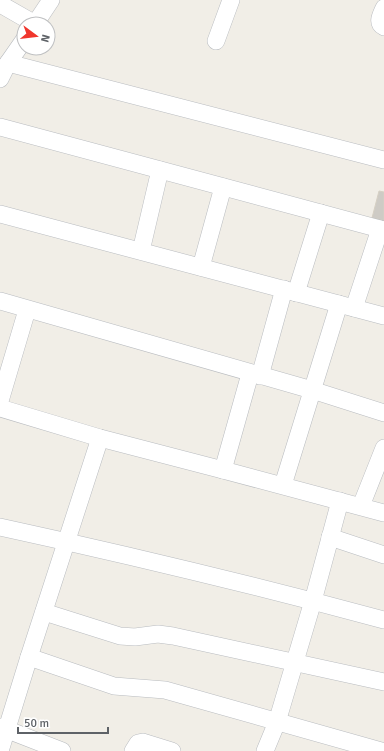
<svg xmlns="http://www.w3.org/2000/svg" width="384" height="751" viewBox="0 0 384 751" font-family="Signika,sans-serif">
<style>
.building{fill:#cecbc5;stroke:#d6d0c4}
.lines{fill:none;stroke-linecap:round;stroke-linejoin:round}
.minor-casing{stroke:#b9bcc0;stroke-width:18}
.minor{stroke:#fff;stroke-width:17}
</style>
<rect width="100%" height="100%" fill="#f1eee7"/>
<polygon class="building" points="379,191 384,192 384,221 372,218"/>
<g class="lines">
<g class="minor-casing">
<g id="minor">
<polyline points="0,4 35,24"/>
<path d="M384,8C381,15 376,23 384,27"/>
<polyline points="35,24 51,0"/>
<polyline points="216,41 231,0"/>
<polyline points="8,63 384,160"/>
<polyline points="0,79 8,63 24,40"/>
<polyline points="0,127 384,230"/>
<polyline points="0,214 384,316"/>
<polyline points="141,251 160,170"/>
<polyline points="201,267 223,187"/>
<polyline points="296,293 321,213"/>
<polyline points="0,301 312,390 384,413"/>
<polyline points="354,308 380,229"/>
<polyline points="260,376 284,289"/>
<polyline points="0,401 27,310"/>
<polyline points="0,408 100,438 223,470 384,513"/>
<polyline points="223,470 250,374"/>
<polyline points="283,485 339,304"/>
<polyline points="361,506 384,448"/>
<path d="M0,527C129,555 257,586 384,620"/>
<polyline points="330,537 384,555"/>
<polyline points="44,612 120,636 135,637 158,634 173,636 384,682"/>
<polyline points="29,657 114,686 165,690 381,751"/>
<polyline points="0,727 62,751"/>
<polyline points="0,751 29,657 100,438"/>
<polyline points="133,751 138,743 143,742 172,751"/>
<polyline points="265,751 277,722 313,601 340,501"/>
</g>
</g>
<use href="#minor" class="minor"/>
</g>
<g transform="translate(36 36) rotate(105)"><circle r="19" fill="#ffffff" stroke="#bfc0c2"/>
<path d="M0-3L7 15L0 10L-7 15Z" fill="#f0362d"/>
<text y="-6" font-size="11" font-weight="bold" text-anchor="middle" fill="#5e6267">N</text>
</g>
<path d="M18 727v6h90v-6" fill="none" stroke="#5e6267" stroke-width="2"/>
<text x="24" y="727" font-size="12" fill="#5e6267" stroke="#ffffff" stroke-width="3" paint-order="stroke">50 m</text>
</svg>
